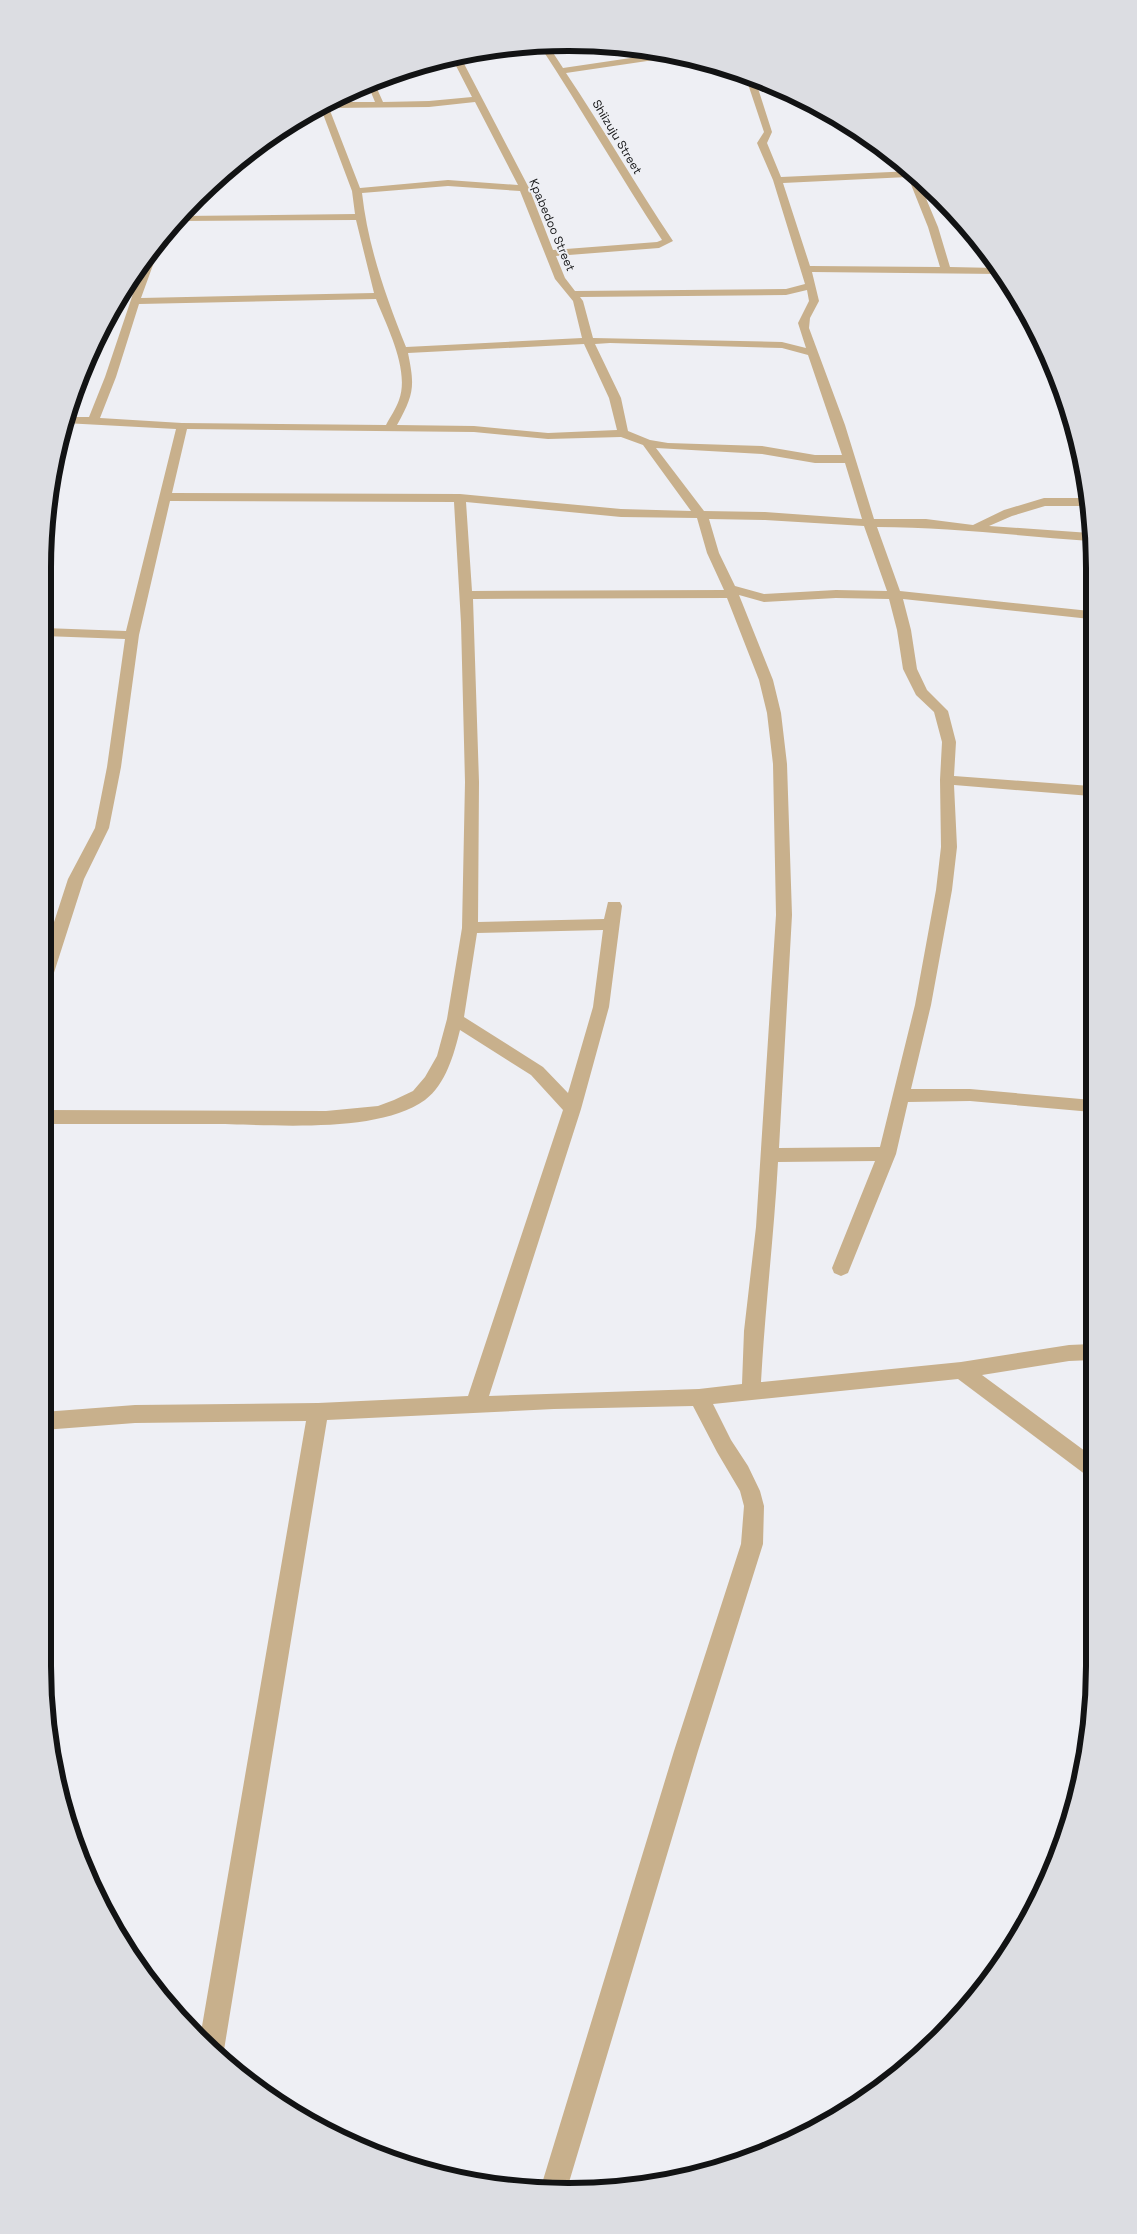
<svg xmlns="http://www.w3.org/2000/svg" width="1137" height="2234" viewBox="0 0 1137 2234" font-family="'Space Grotesk',sans-serif">
<style>
.lines{fill:none;stroke-linecap:round;stroke-linejoin:round}
.minor{fill:#c8b08c;fill-rule:evenodd}
.labels{text-anchor:middle;dominant-baseline:central;stroke-width:4;stroke-linejoin:round;paint-order:stroke}
.far-street-label{font-size:12px;fill:#121314;stroke:#eeeff4}
.rim{fill:none;stroke:#121314;stroke-width:6}
</style>
<rect width="100%" height="100%" fill="#eeeff4"/>
<g class="lines">
<path class="minor" d="M548,45L563,68L651,55L681,56L566,73C603,128 636,186 673,241L659,248L556,256L565,278L575,291L786,289L805,284L773,180L757,143L764,132L746,78L747,76L755,79L772,132L767,143L781,177L913,171L918,176L917,177L938,227L950,267L997,268L1000,274L812,272L819,301L810,318L809,328L845,425L874,519H926L973,525L1004,510L1044,498H1090V506H1045L1012,516L989,526L1090,533V541C1019,536 948,527 877,527L900,591L1090,611V619L903,599L911,630L917,669L927,690L948,711L956,742L954,776L1091,786V796L954,785L957,847L952,890L931,1005L911,1089H970L1092,1100V1112L970,1101L908,1102L896,1154L850,1268L848,1273L841,1276L834,1273L832,1268L875,1161L778,1162C774,1235 765,1308 761,1382L961,1362L1069,1345L1092,1344V1360L1069,1361L982,1375L1093,1457V1478L1086,1475L958,1379L713,1404L731,1440L748,1466L760,1491L764,1506L763,1544L698,1751L567,2189L540,2190L674,1751L741,1544L744,1506L740,1491L717,1452L693,1406L554,1409L327,1420L224,2050L220,2059L200,2038L306,1421L135,1423L43,1430V1412L135,1405L318,1403L468,1396L563,1110L531,1075L460,1030C454,1054 446,1084 425,1100C377,1135 267,1124 209,1124C154,1124 99,1124 43,1124V1110L326,1111L378,1106L394,1100L413,1091L425,1077L437,1056L447,1019L462,928L465,782L461,623L454,502L170,501L139,635L121,767L109,828L84,879L51,982L49,986L43,988V956L68,879L95,828L107,767L125,639L44,636V628L126,631L176,429L64,423L66,417H89L105,377L145,258L158,241L161,243L141,298L374,293L356,220L177,221L181,216L355,214L352,191L320,106L329,102H375L368,85L374,82L383,102L429,101L472,97L452,58L460,56L529,188L553,250L657,242L662,240C620,176 582,110 540,46ZM475,102L518,185L448,180L360,188L329,108L429,107ZM908,177L928,227L940,267L810,266L783,183ZM448,186L520,191L555,279L573,301L582,338L406,347C386,297 368,247 362,193ZM807,290L809,301L798,323L806,348L782,342L593,338L583,301L580,297L786,295ZM376,299C387,327 410,370 399,400C396,409 390,417 386,425L182,423L100,418L116,377L139,304ZM610,343L782,348L808,355L842,455H815L762,446L668,443L650,440L628,431L621,398L595,344ZM584,344L609,398L617,430L548,433L474,426L397,425C414,394 415,387 408,353ZM187,429L474,432L548,439L621,437L643,445L691,511L621,509L460,494L172,493ZM656,448L762,454L815,463H845L862,519L765,512L704,511ZM466,502L621,517L697,518L707,553L724,590L472,591ZM709,519L765,520L864,526L887,591L836,590L764,594L735,586L719,553ZM739,595L764,602L836,598L889,599L897,630L903,669L916,695L934,712L942,742L940,780L941,847L936,890L915,1005L880,1147L779,1148L792,915L787,764L781,713L773,680ZM727,598L759,680L767,713L773,764L776,915L756,1227L744,1331L742,1384L699,1389L489,1396L581,1109L609,1007L622,906L620,902H608L604,919L478,922L479,782L473,599ZM603,930L593,1007L568,1093L543,1067L464,1017L477,933Z"/>
</g>
<g class="labels">
<g class="far-street-label">
<text transform="translate(617 137) rotate(59)">Shiizuju Street</text>
<text transform="translate(552 225) rotate(67)">Kpabedoo Street</text>
</g>
</g>
<path d="M0 0H1137V2234H0ZM568 51H569A517 517 0 0 1 1086 568V1666A517 517 0 0 1 569 2183H568A517 517 0 0 1 51 1666V568A517 517 0 0 1 568 51Z" fill="#dcdde2" fill-rule="evenodd"/>
<path class="rim" d="M568 51H569A517 517 0 0 1 1086 568V1666A517 517 0 0 1 569 2183H568A517 517 0 0 1 51 1666V568A517 517 0 0 1 568 51Z"/>
</svg>
